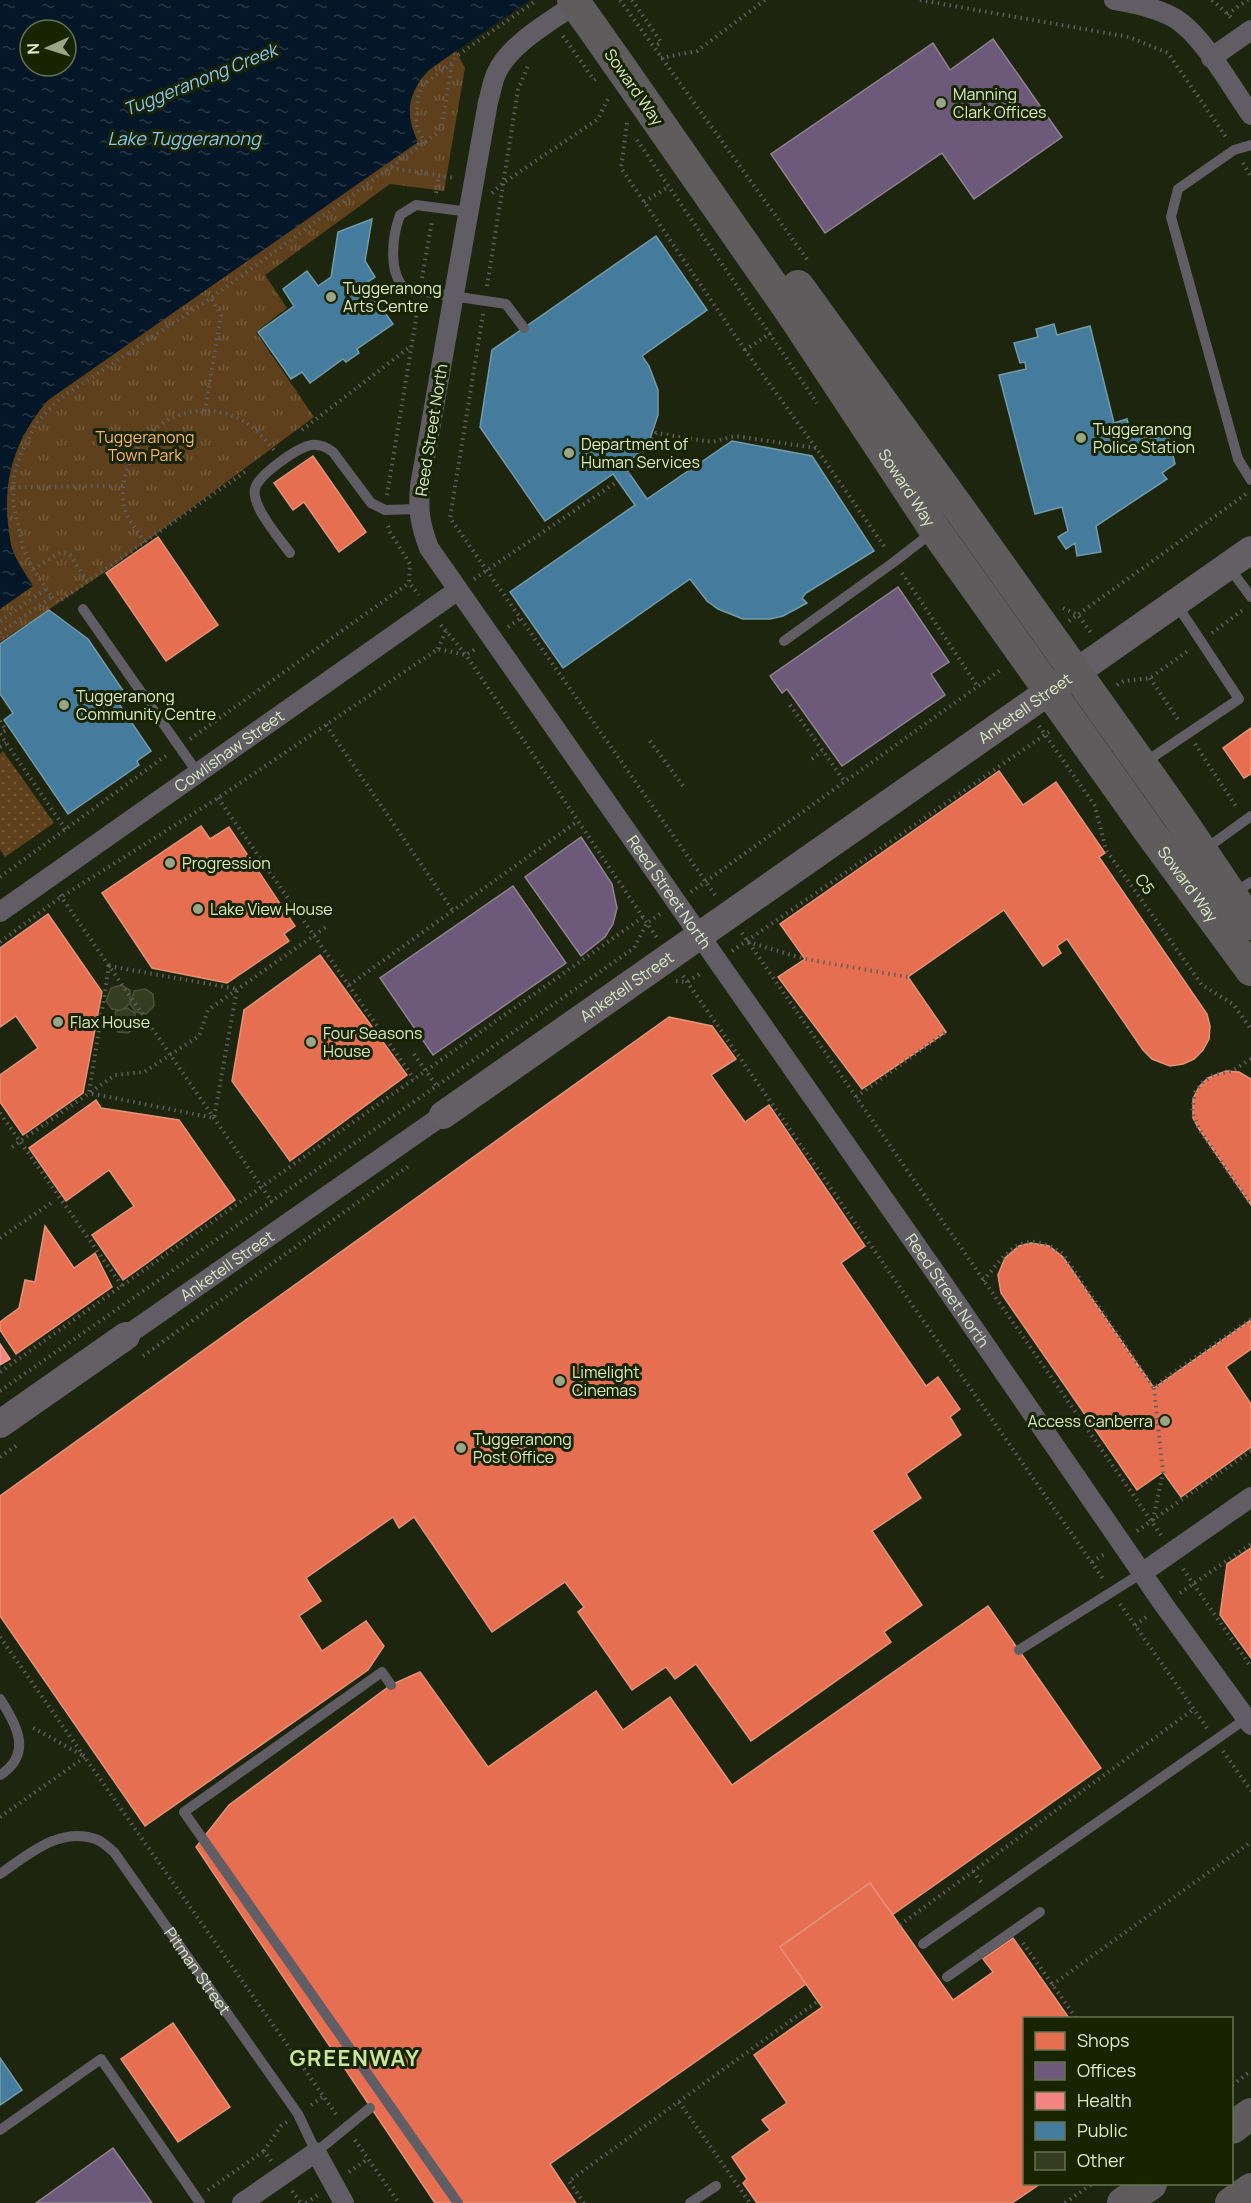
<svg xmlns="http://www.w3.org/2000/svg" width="1251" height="2203" viewBox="0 0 1251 2203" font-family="Manrope,sans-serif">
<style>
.grass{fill:url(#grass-dots)}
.park{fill:url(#park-tufts)}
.water{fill:url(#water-ripples);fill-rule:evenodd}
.shops{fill:#e76f51;stroke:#e39474;stroke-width:1.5}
.offices{fill:#6d597a;stroke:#8e8490;stroke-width:1.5}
.health{fill:#f28482;stroke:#eba396;stroke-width:1.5}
.public{fill:#457b9d;stroke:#729ca9;stroke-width:1.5}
.building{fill:#353c22;stroke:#495138;stroke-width:1.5}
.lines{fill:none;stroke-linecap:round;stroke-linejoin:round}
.path{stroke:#5f5e5c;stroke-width:4;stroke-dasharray:1.5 4.5;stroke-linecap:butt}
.lane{stroke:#615d64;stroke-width:10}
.street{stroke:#615d64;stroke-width:20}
.secondary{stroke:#635f64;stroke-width:28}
.primary{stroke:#5f5c5e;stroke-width:32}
.primary-bridge{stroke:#5f5c5e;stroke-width:32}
.poi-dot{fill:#99a585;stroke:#182400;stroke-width:2}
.labels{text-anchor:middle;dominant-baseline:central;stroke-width:6;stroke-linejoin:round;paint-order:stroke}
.street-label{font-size:16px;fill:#dbeac4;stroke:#182400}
.poi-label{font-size:16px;fill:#dbeac4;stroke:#182400;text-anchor:start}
.park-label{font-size:16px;fill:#feb467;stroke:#182400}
.water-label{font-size:18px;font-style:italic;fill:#8ac6f9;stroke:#182400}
.district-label{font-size:22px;font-weight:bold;letter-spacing:1.5px;fill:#cae799;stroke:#182400}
</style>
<defs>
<pattern id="grass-dots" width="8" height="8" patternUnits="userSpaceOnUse" patternTransform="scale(1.5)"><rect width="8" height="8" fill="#5e401c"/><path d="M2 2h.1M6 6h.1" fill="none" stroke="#745c3b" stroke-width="1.8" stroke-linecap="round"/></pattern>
<pattern id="park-tufts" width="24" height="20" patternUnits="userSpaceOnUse" patternTransform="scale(1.5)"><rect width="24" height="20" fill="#5e401c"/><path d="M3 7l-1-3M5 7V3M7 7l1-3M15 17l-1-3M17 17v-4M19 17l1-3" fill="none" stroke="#745c3b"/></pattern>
<pattern id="water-ripples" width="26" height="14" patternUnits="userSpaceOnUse" patternTransform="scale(1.5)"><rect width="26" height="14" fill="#031728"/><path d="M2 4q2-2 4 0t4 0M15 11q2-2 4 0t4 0" fill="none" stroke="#273946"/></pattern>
</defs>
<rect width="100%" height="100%" fill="#1e250f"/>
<polygon class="grass" points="3,751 54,823 5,857 0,849 0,754"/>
<path class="park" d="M456,51L465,68L444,191L390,184L265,275L287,308L256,332L314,417L105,572L0,642V609L32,586C25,573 15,560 11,545C0,488 11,443 48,400L417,142C398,93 416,78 456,51Z"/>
<path class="water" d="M0,0H530L427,71C408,96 404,113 418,142L48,400C11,443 0,488 11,545C15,560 25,573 33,586L0,609ZM30,30H66V66H30Z"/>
<g class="shops">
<polygon points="313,456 366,532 339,552 304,502 293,510 274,483"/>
<polygon points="158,537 218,625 166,661 106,573"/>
<polygon points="1251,728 1251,774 1244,778 1223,748"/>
<polygon points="999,771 1023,805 1056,782 1105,853 1099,857 1207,1014 1210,1026 1209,1039 1203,1050 1194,1059 1183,1064 1170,1066 1152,1059 1143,1050 1067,939 1057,946 1061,953 1043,966 1004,910 908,977 946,1032 862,1089 778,977 805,959 780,924"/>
<polygon points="201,826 210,839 229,827 295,926 284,934 289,941 227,983 152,968 102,893"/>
<polygon points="48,914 102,992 83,1093 23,1135 0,1102 0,1075 38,1048 16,1016 0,1027 0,948"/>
<polygon points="320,955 407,1075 290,1161 232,1081 244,1010"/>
<polygon points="669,1017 712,1026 736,1059 711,1075 745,1122 769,1105 865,1246 841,1263 926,1386 938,1377 960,1409 950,1417 961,1435 906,1474 921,1498 872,1531 922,1605 884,1632 891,1642 751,1741 696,1664 675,1679 666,1667 632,1690 578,1612 584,1607 565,1582 492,1632 414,1517 399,1528 393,1517 306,1578 321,1601 299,1616 322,1651 366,1621 384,1646 368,1670 145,1826 0,1616 0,1496"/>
<polygon points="1226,1071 1239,1072 1251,1079 1251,1205 1199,1129 1193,1118 1193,1099 1199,1087 1208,1078"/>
<polygon points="96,1100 101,1108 179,1120 235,1200 123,1280 92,1235 134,1206 109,1170 66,1201 29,1148"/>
<polygon points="45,1226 74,1268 95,1253 112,1287 16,1354 0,1330 0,1322 19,1308 25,1280 35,1282"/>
<polygon points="1031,1243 1049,1246 1063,1257 1154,1388 1251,1320 1251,1349 1226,1367 1251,1404 1251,1447 1181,1497 1163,1472 1137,1490 1001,1293 998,1275 1005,1258 1019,1246"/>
<polygon points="1251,1548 1251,1658 1220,1615 1227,1564"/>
<polygon points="988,1606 1101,1768 892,1915 870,1883 780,1947 806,1984 550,2164 576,2203 435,2203 196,1847 229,1805 391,1685 420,1672 488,1767 596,1691 623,1730 670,1697 732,1785"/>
<polygon points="870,1883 953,2000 993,1972 983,1959 1013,1938 1069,2018 1024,2018 1024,2184 1040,2184 1012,2203 757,2203 743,2183 747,2179 732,2157 770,2130 762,2120 787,2103 754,2055 822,2007 780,1947"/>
<polygon points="173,2023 230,2107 178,2142 121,2059"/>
</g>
<g class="offices">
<polygon points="993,39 1062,137 974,199 942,153 825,233 771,154 933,43 950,70"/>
<polygon points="898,587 949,662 931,674 945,695 842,766 787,689 782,693 770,676"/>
<polygon points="581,837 612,884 617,908 613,924 605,937 581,956 525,877"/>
<polygon points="513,886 566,963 433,1055 380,978"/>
<polygon points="113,2148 152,2203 36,2203"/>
</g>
<polygon class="health" points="0,1344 10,1359 0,1365"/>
<g class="public">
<polygon points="372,219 365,261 375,277 365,284 393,324 357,349 359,353 346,362 343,359 310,383 302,372 291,379 258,332 294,306 283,289 307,271 318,286 331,277 338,232"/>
<polygon points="656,236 707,310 642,356 649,366 658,390 658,415 650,439 643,450 624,466 647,499 732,441 812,456 874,551 806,593 802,598 807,603 783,616 770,619 743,619 718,609 707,601 690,579 563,668 510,592 635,505 613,474 545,521 480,427 492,350"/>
<polygon points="1054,324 1057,335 1090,326 1114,423 1127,419 1131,435 1145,431 1147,440 1168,435 1175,464 1162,473 1167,479 1096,526 1101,552 1077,556 1075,543 1066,549 1058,537 1068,531 1062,507 1035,514 999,375 1026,369 1025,362 1020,363 1014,343 1038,337 1036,329"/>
<polygon points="49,610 88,639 124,692 115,698 151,751 137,761 139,765 68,814 4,720 13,713 0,694 0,644"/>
<polygon points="0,2058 22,2090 0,2105"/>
</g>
<g class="building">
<polygon points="121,985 130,990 130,1003 122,1011 112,1009 106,1001 111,988"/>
<polygon points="145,989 153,994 154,1006 146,1014 136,1012 130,1004 134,991"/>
<polygon points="127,1008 135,1013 136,1026 128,1033 118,1032 112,1024 116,1011"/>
</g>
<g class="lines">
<g class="path">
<polyline points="620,0 809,262"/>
<polyline points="632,0 661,42 654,47"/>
<polyline points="920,0 1129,37 1168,53 1226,137"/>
<polyline points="1212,0 1234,20"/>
<polyline points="1227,14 1248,0"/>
<polyline points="563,36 594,80 597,78"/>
<polyline points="661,58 697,51 765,0"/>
<polyline points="627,123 621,168 745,350"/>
<polyline points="637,140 817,403"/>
<polyline points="425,143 416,125 418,97 422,86 452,63 458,55 537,0"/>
<polyline points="1243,163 1251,177"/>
<polyline points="391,168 454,178"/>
<polyline points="436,193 439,176"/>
<polyline points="492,193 503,183 598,119 609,97"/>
<polyline points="644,202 668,187"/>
<polyline points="422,278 432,221"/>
<polyline points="487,286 518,90 528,66"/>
<polyline points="483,314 450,518 715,895"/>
<polyline points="771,333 745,350 816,448 886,549"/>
<polyline points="205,411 221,315 211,298"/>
<polyline points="302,430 411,346"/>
<polyline points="629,474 638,463 656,433 712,442 735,436 816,448"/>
<polyline points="13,487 123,486"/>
<polyline points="387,495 418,307"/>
<polyline points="388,526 390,532 410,564 409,583 419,595"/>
<path d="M145,542C139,533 131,524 127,515C121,502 122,483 127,470C142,424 190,398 236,417C252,424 263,437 274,450"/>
<polyline points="33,569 61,552 70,555 87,581"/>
<polyline points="902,573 978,687"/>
<polyline points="474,579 618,481"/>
<polyline points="52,597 58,602 245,472"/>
<polyline points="1063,608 1078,615 1092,634"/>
<polyline points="0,621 46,589"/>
<polyline points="1069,621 1246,494"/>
<polyline points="441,625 466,655 657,938"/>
<polyline points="508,627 521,618"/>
<polyline points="0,633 52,597 33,569 23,548 13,502 14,475 21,454 36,423 59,399 211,298 436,134 442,126 452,63"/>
<polyline points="1212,633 1244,609"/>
<polyline points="438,649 446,631"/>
<polyline points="1150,678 1179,721"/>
<polyline points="1117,685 1124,681 1150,678 1189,650"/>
<polyline points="790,705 845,782"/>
<polyline points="0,721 6,730 0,734"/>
<polyline points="326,725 453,911"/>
<polyline points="1039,726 1095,806 1106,850 1202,985 1233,1004 1251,1029"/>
<polyline points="0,734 66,830"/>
<polyline points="190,739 409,583"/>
<polyline points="650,741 683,786"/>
<polyline points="1195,744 1237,808"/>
<polyline points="0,747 6,743"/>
<polyline points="812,759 822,751"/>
<polyline points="218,798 414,1079"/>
<polyline points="0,877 167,755"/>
<polyline points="691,892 1002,669"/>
<polyline points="60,895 272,1202"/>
<polyline points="742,933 1161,1535"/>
<polyline points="0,942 61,897 218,798 438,649 466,655 477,648"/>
<polyline points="748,942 805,959 908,977"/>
<polyline points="732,951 1049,732"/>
<polygon points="109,966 237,989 214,1118 89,1093"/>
<polyline points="683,976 1104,1580"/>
<polyline points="676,981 687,982 701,973"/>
<polyline points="349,985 578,821"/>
<polyline points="414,1054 438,1088"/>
<polyline points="1251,1059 1232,1071 1213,1075 1203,1082 1195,1092 1192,1111 1199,1129 1251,1205"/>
<polyline points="856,1097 946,1032"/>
<polyline points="0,1113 122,1286"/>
<polyline points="12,1147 115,1075 144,1072 199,1036 208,1010 326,927"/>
<polyline points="0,1238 51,1203"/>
<path d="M983,1281C1008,1251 1023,1226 1063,1254L1154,1388L1168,1376L1251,1319"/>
<polyline points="143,1356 410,1165"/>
<polyline points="0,1372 643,917"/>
<polyline points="0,1391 634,948 647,923 660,914"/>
<polyline points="0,1457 17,1445"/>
<polyline points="1153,1520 1163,1472 1154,1388"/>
<polyline points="1137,1531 1251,1451"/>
<polyline points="1092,1562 1106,1553"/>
<polyline points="1183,1569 1251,1667"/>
<polyline points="1180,1593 1251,1544"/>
<polyline points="1120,1604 1207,1728"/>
<polyline points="1135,1625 1149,1615"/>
<polyline points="0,1637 338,2117"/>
<polyline points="1223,1751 1251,1791"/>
<polyline points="0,1817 85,1757 32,1727"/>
<polyline points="973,1871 983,1885"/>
<polyline points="900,1925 1194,1709"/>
<polyline points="1023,1943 1076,2018"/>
<polyline points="1052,1985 1251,1842"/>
<polyline points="1232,2085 1251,2071"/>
<polyline points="679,2102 750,2203"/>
<polyline points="311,2105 324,2096"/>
<polyline points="355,2140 399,2203"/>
<polyline points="271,2161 264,2151 281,2126 287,2122"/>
<polyline points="349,2172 368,2159"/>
<polyline points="208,2190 264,2151"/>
<polyline points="292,2191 301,2203"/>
<polyline points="306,2203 319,2194"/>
<polyline points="584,2203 569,2181 818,2001"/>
<polyline points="1065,2203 1092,2184"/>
</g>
<g class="lane">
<polyline points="1251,145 1234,150 1178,189 1171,217 1238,459 1251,480"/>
<path d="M469,212L416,205L400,215C392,237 388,272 405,289L506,304L524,328"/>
<path d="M290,553C280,539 251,506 255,489C258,475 298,447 312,445C320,444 326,447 333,452L371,503L385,510L418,509"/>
<polyline points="1228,566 1251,597"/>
<polyline points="83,609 197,772"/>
<polyline points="784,641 894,562 934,531"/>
<polyline points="1144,763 1239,699 1177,605"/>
<polyline points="1204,850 1251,816"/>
<polyline points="1233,894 1251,882"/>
<polyline points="1019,1650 1142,1573"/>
<polyline points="391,1685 382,1672 184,1812 458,2203"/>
<path d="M0,1699C17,1725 33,1754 0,1775"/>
<path id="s1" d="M0,1874C29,1854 61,1825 98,1840C104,1843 109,1848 114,1852L298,2114L316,2152L370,2108"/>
<polyline points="923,1944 1247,1718"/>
<polyline points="947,1977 1040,1912"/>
<polyline points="0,2130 101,2059 200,2203"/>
<polyline points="690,2203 716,2186"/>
</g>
<g class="street">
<path id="s2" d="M581,0C554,20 510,42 496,74C492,83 491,93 488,102L420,486C418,511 420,524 429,548L944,1285L1164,1605L1251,1725"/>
<path d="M1114,0C1135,4 1158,8 1176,19C1204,37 1232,88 1251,115"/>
<polyline points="1211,58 1251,30"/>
<path id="s3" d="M0,912L458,590"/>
<path id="s4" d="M126,1336L443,1115"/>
<polyline points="1142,1573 1251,1497"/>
<polyline points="242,2203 316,2152 344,2203"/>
</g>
<g class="secondary">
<path id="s5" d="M443,1115L1251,550"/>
<polyline points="0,1424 126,1336"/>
</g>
<g class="primary">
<path id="s6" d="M614,58L791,312L935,530L1152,835L1251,970"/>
<polyline points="798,286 961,511 1178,816 1251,924"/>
<polyline points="1232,2128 1251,2114"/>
<polyline points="1123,2203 1151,2184"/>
<polyline points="1231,2203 1251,2189"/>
</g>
<polyline class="primary-bridge" points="573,0 614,58"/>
</g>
<g class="poi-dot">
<circle cx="941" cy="103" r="6"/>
<circle cx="331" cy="297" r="6"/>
<circle cx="1081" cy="438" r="6"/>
<circle cx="569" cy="453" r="6"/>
<circle cx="64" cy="705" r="6"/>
<circle cx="170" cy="863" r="6"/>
<circle cx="198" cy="909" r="6"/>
<circle cx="58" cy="1022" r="6"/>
<circle cx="311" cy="1042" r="6"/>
<circle cx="560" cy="1381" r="6"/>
<circle cx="1165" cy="1421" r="6"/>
<circle cx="461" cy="1448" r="6"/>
</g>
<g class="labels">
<g class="street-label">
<text transform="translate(634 87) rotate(55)">Soward Way</text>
<text transform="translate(431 430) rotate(-81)">Reed Street North</text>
<text stroke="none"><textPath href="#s6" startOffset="520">Soward Way</textPath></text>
<text stroke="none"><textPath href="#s5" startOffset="710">Anketell Street</textPath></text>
<text stroke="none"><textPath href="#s3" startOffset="280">Cowlishaw Street</textPath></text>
<text transform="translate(1145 884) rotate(55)">C5</text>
<text stroke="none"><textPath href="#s6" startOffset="1006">Soward Way</textPath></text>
<text stroke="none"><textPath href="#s2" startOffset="1016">Reed Street North</textPath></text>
<text stroke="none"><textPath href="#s5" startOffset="224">Anketell Street</textPath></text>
<text stroke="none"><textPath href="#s4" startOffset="123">Anketell Street</textPath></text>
<text stroke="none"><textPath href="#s2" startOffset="1502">Reed Street North</textPath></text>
<text stroke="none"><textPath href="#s1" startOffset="274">Pitman Street</textPath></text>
</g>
<g class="poi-label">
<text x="953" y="94">Manning<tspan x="953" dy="18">Clark Offices</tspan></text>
<text x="343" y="288">Tuggeranong<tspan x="343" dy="18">Arts Centre</tspan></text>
<text x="1093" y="429">Tuggeranong<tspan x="1093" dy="18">Police Station</tspan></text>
<text x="581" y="444">Department of<tspan x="581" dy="18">Human Services</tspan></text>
<text x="76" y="696">Tuggeranong<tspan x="76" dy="18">Community Centre</tspan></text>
<text x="182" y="863">Progression</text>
<text x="210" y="909">Lake View House</text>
<text x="70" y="1022">Flax House</text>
<text x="323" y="1033">Four Seasons<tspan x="323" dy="18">House</tspan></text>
<text x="572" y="1372">Limelight<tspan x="572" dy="18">Cinemas</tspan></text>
<text x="1153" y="1421" text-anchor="end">Access Canberra</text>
<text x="473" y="1439">Tuggeranong<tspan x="473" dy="18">Post Office</tspan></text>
</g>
<g class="park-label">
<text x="145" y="437">Tuggeranong<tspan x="145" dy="18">Town Park</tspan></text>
</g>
<g class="water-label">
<text transform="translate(200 79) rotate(-22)">Tuggeranong Creek</text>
<text x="184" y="138">Lake Tuggeranong</text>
</g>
<g class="district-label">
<text x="355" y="2058">GREENWAY</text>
</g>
</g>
<rect x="1023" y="2017" width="210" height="168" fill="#182400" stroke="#66734e" stroke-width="1.5"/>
<rect x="1035" y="2032" width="30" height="18" fill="#e76f51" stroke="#66734e" stroke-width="1.5"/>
<text x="1077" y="2047" font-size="18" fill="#dbeac4">Shops</text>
<rect x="1035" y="2062" width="30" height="18" fill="#6d597a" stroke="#66734e" stroke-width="1.5"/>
<text x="1077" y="2077" font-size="18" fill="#dbeac4">Offices</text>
<rect x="1035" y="2092" width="30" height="18" fill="#f28482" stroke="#66734e" stroke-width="1.5"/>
<text x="1077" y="2107" font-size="18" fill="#dbeac4">Health</text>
<rect x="1035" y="2122" width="30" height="18" fill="#457b9d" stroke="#66734e" stroke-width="1.5"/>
<text x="1077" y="2137" font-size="18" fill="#dbeac4">Public</text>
<rect x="1035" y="2152" width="30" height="18" fill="#353c22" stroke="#66734e" stroke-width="1.5"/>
<text x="1077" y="2167" font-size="18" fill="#dbeac4">Other</text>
<g transform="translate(48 48) rotate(267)"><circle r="28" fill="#182400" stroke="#66734e" stroke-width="1.5"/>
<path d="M0-4.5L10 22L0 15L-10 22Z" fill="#99a585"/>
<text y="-9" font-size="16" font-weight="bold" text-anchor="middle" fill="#dbeac4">N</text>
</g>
</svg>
